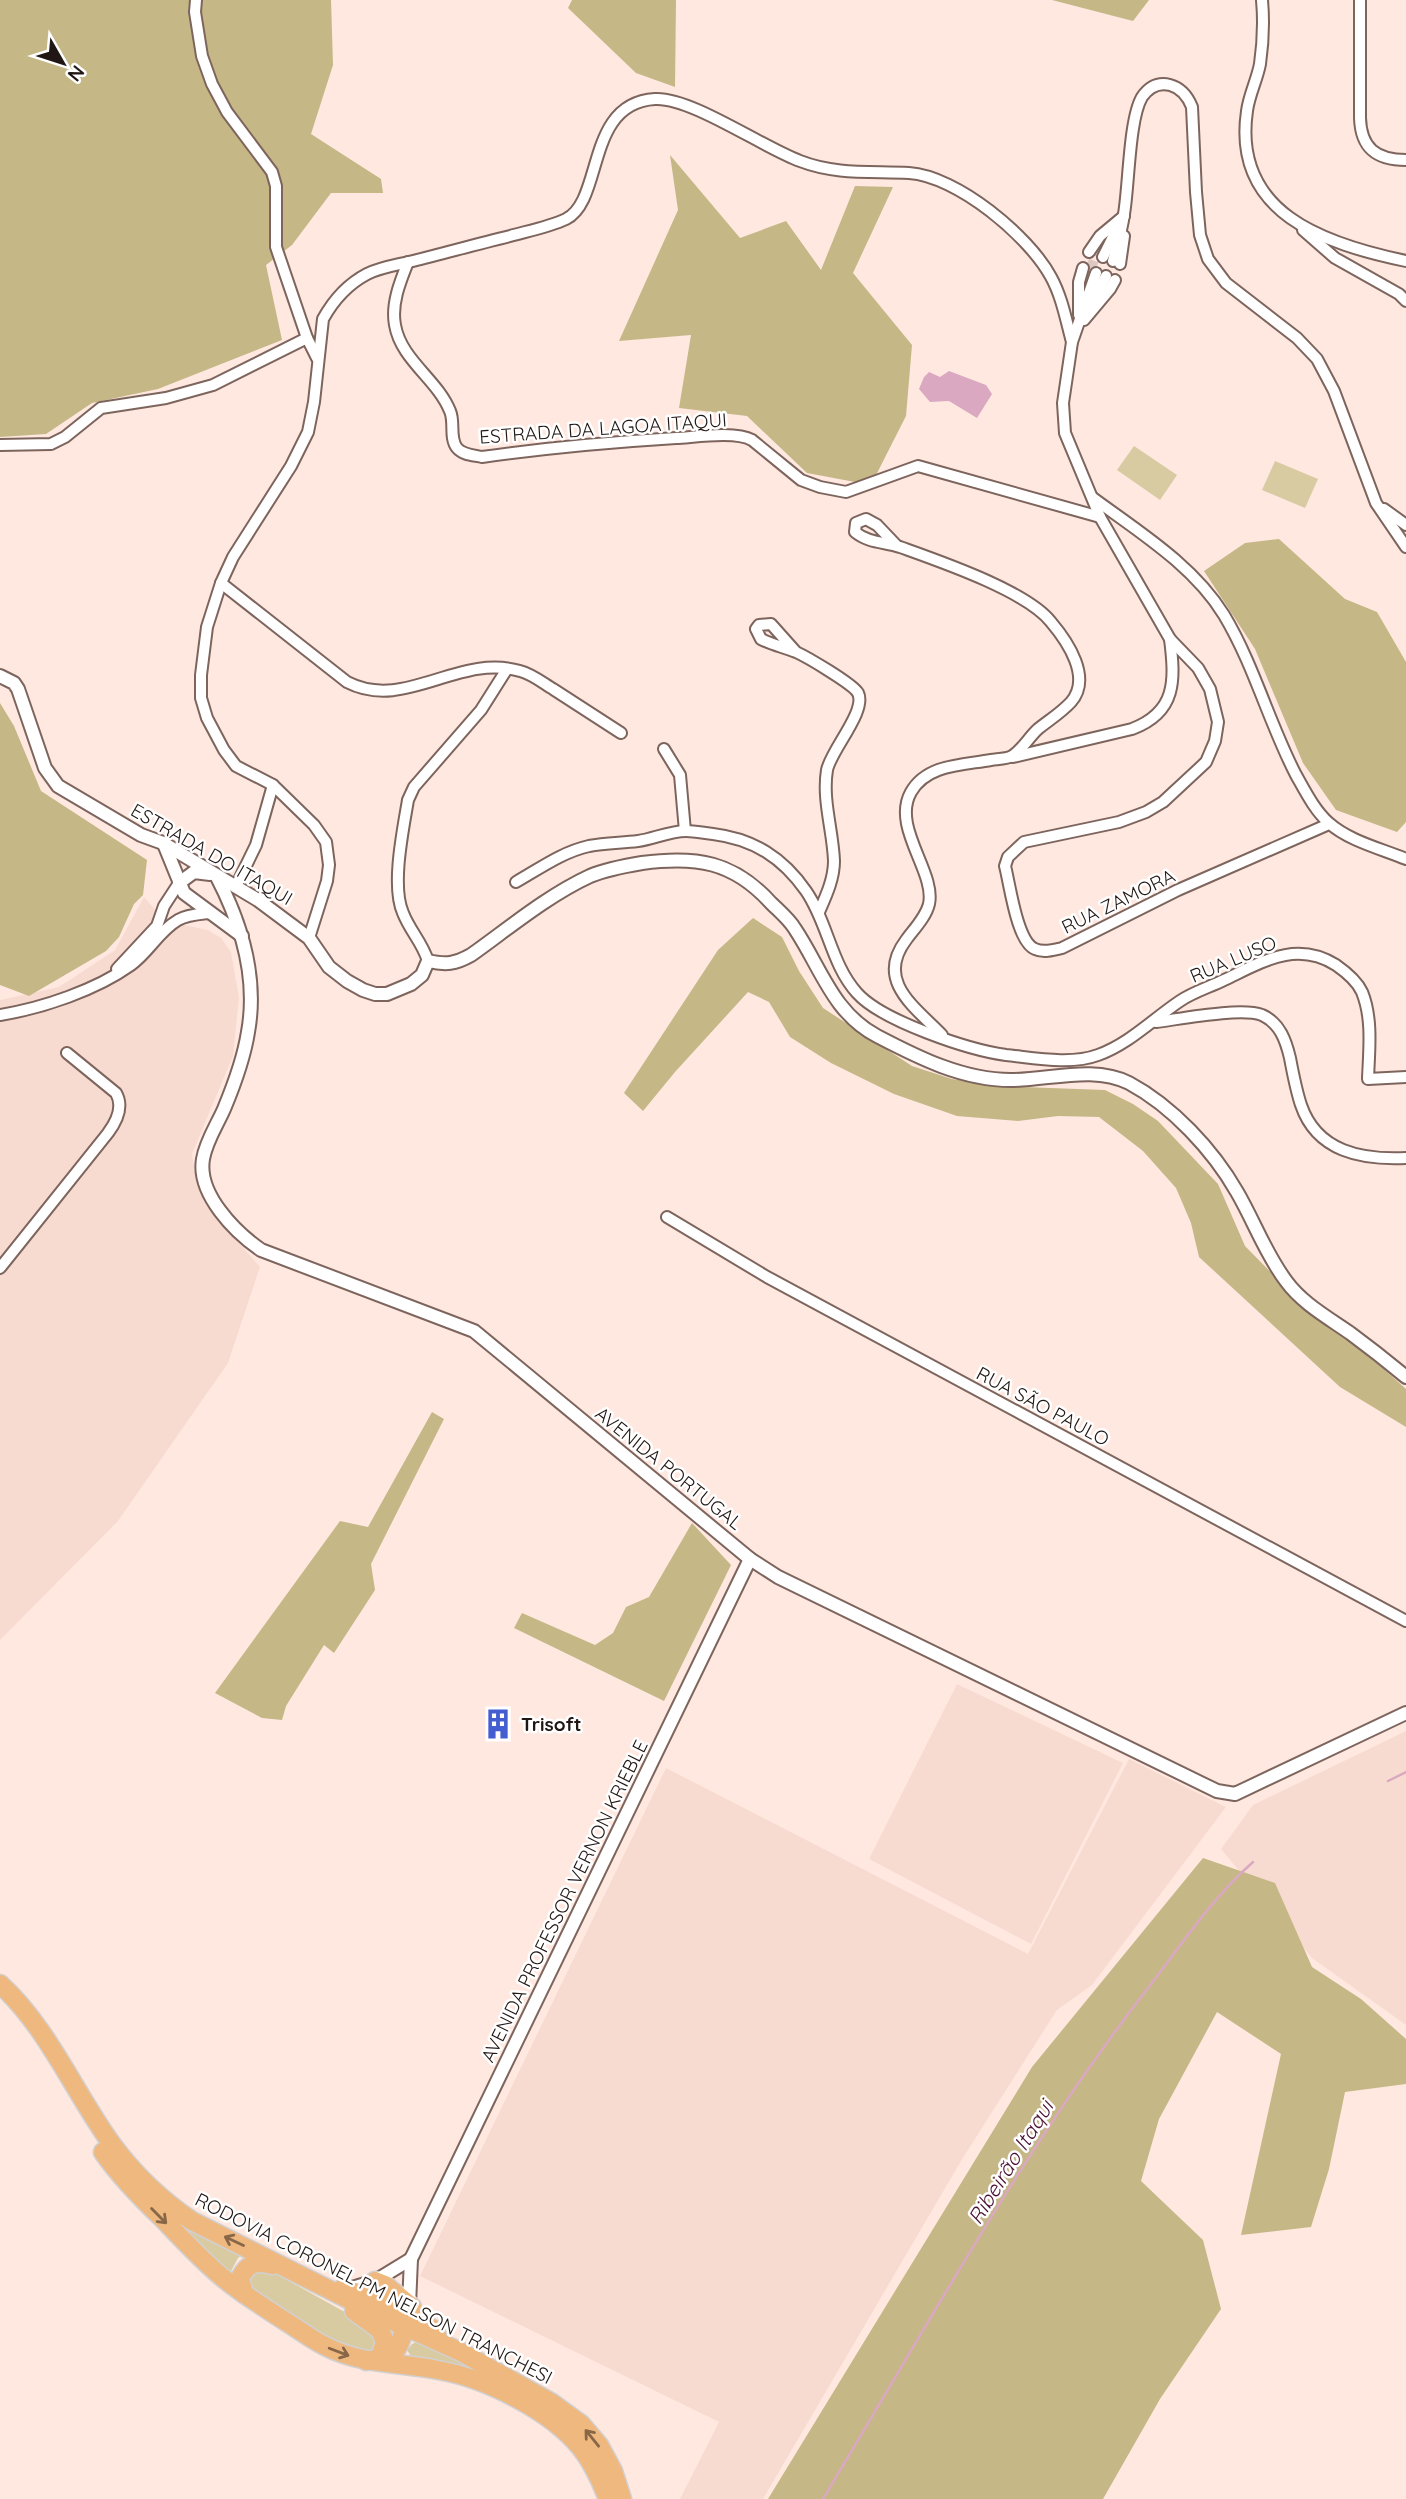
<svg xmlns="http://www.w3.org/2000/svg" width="1406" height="2499" viewBox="0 0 1406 2499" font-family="Quicksand,sans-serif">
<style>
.built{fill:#f8dbd0}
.green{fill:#d8cba2}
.forest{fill:#c6b786}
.water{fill:#daa8c0}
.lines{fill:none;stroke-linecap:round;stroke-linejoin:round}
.stream{stroke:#daa8c0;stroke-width:2.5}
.minor-tunnel{stroke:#dec8c1;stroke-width:10;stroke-dasharray:10 5;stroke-linecap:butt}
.minor-casing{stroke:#7d655d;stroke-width:14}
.tertiary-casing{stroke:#7d655d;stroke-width:16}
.trunk-casing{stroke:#d2d0d0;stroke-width:21}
.minor{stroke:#fff;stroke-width:10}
.tertiary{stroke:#fff;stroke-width:12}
.trunk{stroke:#efb87e;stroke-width:18}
.oneway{stroke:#886748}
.labels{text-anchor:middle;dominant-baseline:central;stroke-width:5;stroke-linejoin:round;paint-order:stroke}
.street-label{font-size:19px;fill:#201613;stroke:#fff}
.poi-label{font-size:19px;font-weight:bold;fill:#201613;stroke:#fff;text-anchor:start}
.water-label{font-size:21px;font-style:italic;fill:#4a0f32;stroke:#fff}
</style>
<rect width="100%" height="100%" fill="#ffe8e0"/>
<g class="built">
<polygon points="144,897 165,921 208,930 221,938 231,952 239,998 233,1056 192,1154 196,1179 205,1204 260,1267 228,1363 118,1521 0,1640 0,1000 59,987 115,950"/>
<polygon points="957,1684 1123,1763 1031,1944 869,1859"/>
<polygon points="1406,1731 1406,2025 1312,1958 1221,1849 1253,1805"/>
<polygon points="1129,1759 1226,1807 1092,1985 1057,2010 961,2161 763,2499 680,2499 719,2422 420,2276 666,1768 1028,1954"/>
</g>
<g class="green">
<polygon points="1134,446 1177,475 1160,500 1117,470"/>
<polygon points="1275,461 1318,479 1305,508 1262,490"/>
<polygon points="166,2217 179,2220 245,2252 238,2258 229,2275"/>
<path d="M251,2271H271L352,2316L370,2332L375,2338V2345L371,2350L364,2353C330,2344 274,2310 249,2285Z"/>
<polygon points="419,2341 480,2369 412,2358 407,2350 412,2344"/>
</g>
<g class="forest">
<polygon points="0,0 331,0 333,65 311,134 381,179 383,193 331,193 292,245 266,265 282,340 158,389 92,403 46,434 0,437"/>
<polygon points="572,0 676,0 675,87 636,73 568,8"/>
<polygon points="1052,0 1149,0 1133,21"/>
<polygon points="670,155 740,238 786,221 821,270 855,186 893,187 853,273 912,345 906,416 871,485 807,473 747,416 679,408 691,335 619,341 678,210"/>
<polygon points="1279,539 1345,599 1377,612 1406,662 1406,822 1397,832 1336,810 1303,763 1255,649 1204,571 1245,543"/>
<polygon points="0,703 14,726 41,791 147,860 143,895 134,904 119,937 106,951 29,996 0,985"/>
<polygon points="753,918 782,937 799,971 823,1008 912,1066 952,1079 999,1086 1105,1090 1133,1104 1158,1121 1218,1184 1245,1246 1306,1308 1378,1364 1406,1389 1406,1427 1340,1387 1199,1257 1191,1223 1176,1188 1143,1151 1099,1117 1058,1116 1018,1121 957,1116 894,1094 831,1063 790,1037 769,1002 748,992 675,1072 643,1111 624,1093 718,950"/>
<polygon points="432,1412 444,1419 371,1564 375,1590 334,1653 324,1645 286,1706 282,1720 262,1718 215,1693 340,1521 368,1527"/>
<polygon points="692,1523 731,1565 664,1701 514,1628 522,1613 595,1645 613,1633 626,1607 649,1597"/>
<polygon points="1203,1858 1275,1883 1312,1967 1361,1999 1406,2039 1406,2084 1345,2092 1329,2169 1311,2227 1241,2235 1281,2054 1217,2012 1159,2119 1141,2181 1203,2240 1221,2309 1160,2399 1103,2499 768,2499 1032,2067"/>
</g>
<polygon class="water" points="949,371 986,385 992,394 977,418 949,401 930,402 919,389 924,377 929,372 940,377"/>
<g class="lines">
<g class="stream">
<polyline points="1388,1781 1406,1772"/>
<path d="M823,2499C926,2328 1025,2146 1148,1988C1181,1945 1212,1898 1253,1862"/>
</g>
<polyline class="minor-tunnel" points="1090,270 1096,255"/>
<g class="minor-casing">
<g id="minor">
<polyline points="196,0 195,12 202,56 212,84 227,112 272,172 276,186 276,247 307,338 317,358"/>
<path d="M1262,0C1264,22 1263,43 1260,64C1257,80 1249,95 1247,111C1232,213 1324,244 1406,261"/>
<path d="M1360,0V118C1361,148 1376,160 1406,160"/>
<polyline points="1303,230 1335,258 1399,294 1406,301"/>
<polyline points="1089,252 1100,236 1124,216"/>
<polyline points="1103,257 1116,231"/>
<path d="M1113,261C1117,246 1122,230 1124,214C1129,185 1129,119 1142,97C1149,87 1158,82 1170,85C1181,88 1188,97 1192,107L1196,192L1200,235L1208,259L1226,283L1297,338L1317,359L1334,391L1376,503L1406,547"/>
<path d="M408,262C400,282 391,304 395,325C401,360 437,379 450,411C455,422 449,438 457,448C463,455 473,455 482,457C546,448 611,442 676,438C696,437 735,431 752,440L801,480L820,487L846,492L918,466L1100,517"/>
<polyline points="1120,264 1124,236"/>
<path d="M1096,273L1072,342L1063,403L1065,433L1100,517L1170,639L1198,668L1210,689L1218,722L1215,741L1206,762L1163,802L1146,812L1119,822L1024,842L1008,857L1005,866C1010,885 1017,942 1035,949C1043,953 1054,950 1062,948L1178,890L1329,824"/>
<polyline points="1093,301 1106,276"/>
<polyline points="1079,315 1079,282 1083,268"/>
<polyline points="1084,320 1110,289 1115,280"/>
<polyline points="0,445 51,444 65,437 101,408 166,398 213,385 307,338"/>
<path d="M1093,498C1139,532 1193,565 1224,615C1254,665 1269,723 1296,775C1305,791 1315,811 1329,823C1349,841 1382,849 1406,859"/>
<polyline points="1384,509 1406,525"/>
<path d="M897,546L877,525L866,519L856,523L855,532C868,543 885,542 900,547C939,561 1027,591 1051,622C1068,642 1092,678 1071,702C1061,713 1049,720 1038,729C1029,737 1022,750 1012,756C1007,759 997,759 991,760C963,765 927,764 911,792C891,827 936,872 929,904C926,917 914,929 906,940C875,981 915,1007 942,1035"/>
<path d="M221,583L347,682C405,712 458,653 520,671C532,674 543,683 553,689C576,704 599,719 621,733"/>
<path d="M796,652L771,624L759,625L756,629L761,639C772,645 784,647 796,652C807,657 853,684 858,693C867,711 831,750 827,770C822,800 833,831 834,861C834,879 826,896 819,912"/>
<polyline points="664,749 680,775 685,831"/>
<path d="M1013,757L1132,729C1177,712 1175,680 1170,639"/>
<path d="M516,882C539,869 562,852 589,846C605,843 621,843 638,841C653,839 670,831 686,831C694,831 704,833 713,834C754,839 783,858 806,891C828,923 831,964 857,993C882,1021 969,1050 1006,1055C1035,1058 1071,1065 1098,1055C1129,1044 1153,1019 1180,1001C1193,992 1210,987 1224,980C1262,962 1296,940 1336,965C1346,972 1357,981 1362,992C1373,1019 1369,1051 1368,1079L1406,1077"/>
<polyline points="236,886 256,845 273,785"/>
<path d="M309,938L327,881L329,865L326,842L314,825L273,785L236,766L224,750L207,718L201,698V675L207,627L221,583L233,557L291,466L308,432L314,402L323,319C333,301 348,284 367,274C381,267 397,265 413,261C445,253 477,244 510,236C528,231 549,227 566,219C604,200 585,103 655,99C691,97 762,147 800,161C836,175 871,171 909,173C957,176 1029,236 1051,277C1062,297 1066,320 1072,342"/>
<path d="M428,961C422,942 410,931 403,913C391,886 403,830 408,800L414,787L481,710L507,669"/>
<polyline points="117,969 157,926 164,906 179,883"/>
<path d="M0,1015C43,1008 96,990 131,965C149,952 159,931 178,920C186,915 200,914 209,913"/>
<path d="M1156,1022C1180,1019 1241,1007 1262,1015C1280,1023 1286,1041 1290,1058C1293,1074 1296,1090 1301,1105C1317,1152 1362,1160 1406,1158"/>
<polyline points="667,1217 767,1277 1406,1621"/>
<path d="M0,1268L108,1133C117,1121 124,1107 116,1093L67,1053"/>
</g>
</g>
<g class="tertiary-casing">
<g id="tertiary">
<path d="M0,676L14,683L18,689L45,768L58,786L141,835L163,843L258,900L309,938L329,967L347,981L363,990L375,994H387L411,984L422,975L428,961C446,965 455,964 471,955C509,928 547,896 590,876C607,869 624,866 642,863C696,856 733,861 771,903C779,911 789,919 795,929C821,968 833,1013 877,1036C919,1058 963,1080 1011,1080C1049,1080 1094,1065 1129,1083C1172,1106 1213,1150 1237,1192C1254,1221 1265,1253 1286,1281C1302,1303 1327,1317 1350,1333C1369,1347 1388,1362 1406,1377"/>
<polyline points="164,844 184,893 242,936"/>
<path d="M217,877C242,925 258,977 248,1032C244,1058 234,1085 224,1109C217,1125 206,1141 203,1159C197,1194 235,1232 261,1250L474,1331L750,1559L778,1577L1217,1791L1235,1794L1406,1713"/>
<polyline points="179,883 194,872 210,874"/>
<polyline points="349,2289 375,2281 411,2259"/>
<polyline points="409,2305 411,2259 750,1559"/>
</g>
</g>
<g class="trunk-casing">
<g id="trunk">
<path d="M0,1984C48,2028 73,2090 111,2143C133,2173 161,2200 192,2221L384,2317L461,2352L552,2403L581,2424L599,2445L613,2471L622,2499"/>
<path d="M103,2152C120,2177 141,2198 163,2219C184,2241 204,2263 228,2282C246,2296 265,2308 285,2321C298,2329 311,2339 325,2346C362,2365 399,2362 438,2370C485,2378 550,2410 581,2448C593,2463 601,2481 608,2499"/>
<polyline points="375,2281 385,2285 412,2307"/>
<path d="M342,2289C378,2296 408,2310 437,2332"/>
<path d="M244,2294L240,2278C248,2262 258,2261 273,2265"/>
<polyline points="354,2311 380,2330 385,2342 380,2358 366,2361"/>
<path d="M380,2358C401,2358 403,2332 407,2315"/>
</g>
</g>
<use href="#minor" class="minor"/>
<use href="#tertiary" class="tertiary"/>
<use href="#trunk" class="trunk"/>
</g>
<defs><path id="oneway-shaft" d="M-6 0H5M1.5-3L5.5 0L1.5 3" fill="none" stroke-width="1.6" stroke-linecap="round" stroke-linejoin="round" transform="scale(1.75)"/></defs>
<g class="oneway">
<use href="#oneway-shaft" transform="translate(159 2216) rotate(45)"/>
<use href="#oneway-shaft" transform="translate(234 2241) rotate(-155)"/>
<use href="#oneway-shaft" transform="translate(339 2352) rotate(21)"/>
<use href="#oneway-shaft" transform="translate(592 2438) rotate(-129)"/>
</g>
<defs>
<g id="building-bare" transform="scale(2.415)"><path d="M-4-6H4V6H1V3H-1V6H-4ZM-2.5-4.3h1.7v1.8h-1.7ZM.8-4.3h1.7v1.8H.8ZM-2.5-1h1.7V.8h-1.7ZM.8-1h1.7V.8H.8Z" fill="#445ed2" stroke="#fff" stroke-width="2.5" paint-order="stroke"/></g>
</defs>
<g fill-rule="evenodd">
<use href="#building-bare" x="498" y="1724"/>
</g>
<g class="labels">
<g class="street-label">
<text transform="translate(603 428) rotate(-4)">ESTRADA DA LAGOA ITAQUI</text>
<text transform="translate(212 854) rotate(30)">ESTRADA DO ITAQUI</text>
<text transform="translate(1118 901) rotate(-26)">RUA ZAMORA</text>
<text transform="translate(1233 959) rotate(-23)">RUA LUSO</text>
<text transform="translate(1043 1406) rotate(28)">RUA SÃO PAULO</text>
<text transform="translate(669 1468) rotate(39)">AVENIDA PORTUGAL</text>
<text transform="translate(564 1901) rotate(-64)">AVENIDA PROFESSOR VERNON KRIEBLE</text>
<text transform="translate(374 2288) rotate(27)">RODOVIA CORONEL PM NELSON TRANCHESI</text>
</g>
<g class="poi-label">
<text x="521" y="1724">Trisoft</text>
</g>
<g class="water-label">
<text transform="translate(1010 2162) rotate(-58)">Ribeirão Itaqui</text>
</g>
</g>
<g transform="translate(63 63) rotate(129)" stroke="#ffffff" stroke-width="5" paint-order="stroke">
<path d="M0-5L12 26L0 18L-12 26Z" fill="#201613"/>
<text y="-10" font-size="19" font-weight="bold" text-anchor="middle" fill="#201613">N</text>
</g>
</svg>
